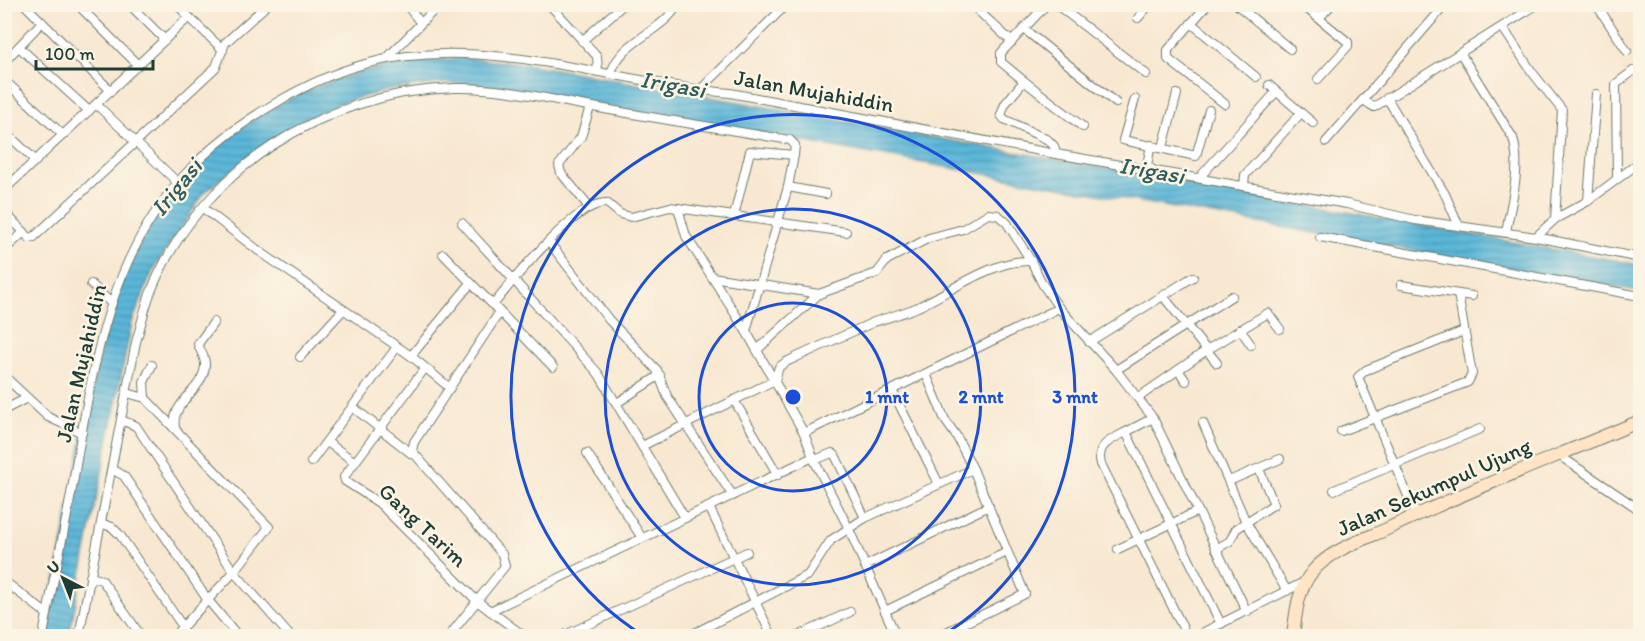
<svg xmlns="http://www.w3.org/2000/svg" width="1645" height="641" viewBox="0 0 1645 641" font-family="Itim,sans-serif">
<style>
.water{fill:url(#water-rules);stroke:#3d7a86;stroke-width:1.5}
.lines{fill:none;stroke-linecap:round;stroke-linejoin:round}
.minor-casing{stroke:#6b796b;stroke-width:10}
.secondary-casing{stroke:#6b796b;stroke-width:14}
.minor{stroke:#fff;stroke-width:8}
.secondary{stroke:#ffe4c6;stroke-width:12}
.ring{fill:none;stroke:#1d4ed8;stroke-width:3}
.labels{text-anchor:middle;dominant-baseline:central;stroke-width:5;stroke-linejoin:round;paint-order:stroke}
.street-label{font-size:22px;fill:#1f3d34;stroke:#fcf5e5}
.water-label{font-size:24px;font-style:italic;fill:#2e5c5d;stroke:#fcf5e5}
.centre{fill:#1d4ed8;stroke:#fcf5e5;stroke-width:3}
.ring-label{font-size:18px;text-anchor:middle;font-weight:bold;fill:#1d4ed8;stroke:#fcf5e5;stroke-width:5;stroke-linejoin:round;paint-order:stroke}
</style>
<defs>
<pattern id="water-rules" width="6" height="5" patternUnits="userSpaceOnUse" patternTransform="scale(1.5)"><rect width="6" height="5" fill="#5bb7d9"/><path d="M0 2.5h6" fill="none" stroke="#4b96b1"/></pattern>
</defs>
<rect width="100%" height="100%" fill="#fcf5e5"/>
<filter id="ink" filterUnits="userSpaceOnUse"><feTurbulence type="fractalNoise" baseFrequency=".0167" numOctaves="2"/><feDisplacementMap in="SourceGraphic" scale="12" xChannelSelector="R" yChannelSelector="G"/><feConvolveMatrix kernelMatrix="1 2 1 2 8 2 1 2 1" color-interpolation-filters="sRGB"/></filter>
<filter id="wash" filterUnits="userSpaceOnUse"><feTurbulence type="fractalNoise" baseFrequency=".008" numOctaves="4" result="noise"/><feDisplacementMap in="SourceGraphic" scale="24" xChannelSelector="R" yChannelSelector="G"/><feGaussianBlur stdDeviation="1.35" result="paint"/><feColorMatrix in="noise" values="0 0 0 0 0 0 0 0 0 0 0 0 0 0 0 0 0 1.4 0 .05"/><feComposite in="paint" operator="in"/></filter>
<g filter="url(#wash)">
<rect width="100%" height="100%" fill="#f8e8d1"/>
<path class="water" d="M463,58L511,62L561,70L1640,265V291L494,86L440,83L388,90L343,102L298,123L256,150L204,193L153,270L132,322L69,636H45C57,573 69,509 81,445C93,385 104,323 127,265C133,252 143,239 150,226C218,114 336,62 463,58Z"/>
</g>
<g filter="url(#ink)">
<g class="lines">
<g class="minor-casing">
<g id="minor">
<polyline points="24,4 111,91"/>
<polyline points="77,4 138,65"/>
<polyline points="129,4 165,40"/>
<polyline points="177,4 189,17"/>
<polyline points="406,4 420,22"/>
<polyline points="549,4 597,56 598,71"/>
<polyline points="971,4 1012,42"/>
<polyline points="1032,4 1040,12"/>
<polyline points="1047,4 1001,53 1001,62 1024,81 1005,104 1001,115 1004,119 1048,140 1054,146 1056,154"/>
<polyline points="1056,4 1146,74"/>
<polyline points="1208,4 1168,50 1168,59 1225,104"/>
<polyline points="1236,4 1290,49"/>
<polyline points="1301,4 1348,42 1348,46 1318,79"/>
<polyline points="1596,4 1627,51"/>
<polyline points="1138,18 1150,4"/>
<polyline points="1319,18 1332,4"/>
<polyline points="1191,23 1256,77"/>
<polyline points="1503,28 1532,72 1562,110 1555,219"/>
<polyline points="1024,29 1116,103"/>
<polyline points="582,41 624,4"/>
<polyline points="19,47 89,111"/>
<path d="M1461,54L1513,138C1522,169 1511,202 1506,232"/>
<polyline points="387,58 440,4"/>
<polyline points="4,62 42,22"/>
<path d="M611,73C621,41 660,33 677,6"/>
<polyline points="4,80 63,135"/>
<polyline points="1024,81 1083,127"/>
<polyline points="1269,85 1313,123"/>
<polyline points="699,91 787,4"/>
<polyline points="1387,98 1445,194 1459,226"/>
<polyline points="1135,99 1123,140 1196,156 1209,110"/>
<polyline points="1363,100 1374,107 1538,4"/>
<polyline points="96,104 177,182"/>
<polyline points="4,131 36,161"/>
<polyline points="1326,142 1446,4"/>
<polyline points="1151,145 1147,165 1153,170"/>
<polyline points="1163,147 1177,94"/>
<polyline points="1199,178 1276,92"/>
<polyline points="1617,178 1616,84 1633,71"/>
<polyline points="1244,186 1245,175 1301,113"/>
<polyline points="788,187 794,155 750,151 734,216 846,232"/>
<polyline points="4,190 189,17 223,50"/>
<polyline points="1588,201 1596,94"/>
<polyline points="589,207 561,173 559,165 581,137 590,107"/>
<polyline points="203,208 259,251 411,356"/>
<polyline points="678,208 686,236 746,331"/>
<polyline points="4,212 24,232"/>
<polyline points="462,223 598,373 685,518"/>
<polyline points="1320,237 1640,296"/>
<polyline points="1536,237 1555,219 1588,201 1640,162"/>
<polyline points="549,242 609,320 657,370 667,396 733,496"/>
<polyline points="4,250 24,232 29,238 34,237 216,67 225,43 268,4"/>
<polyline points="443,254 471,283"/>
<polyline points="712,277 819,294"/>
<polyline points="91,284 110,302"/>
<polyline points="1401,285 1472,296"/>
<polyline points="1163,296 1217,363"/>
<path d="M494,304C513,280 576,201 607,203L620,214L631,217L670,207L734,216"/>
<polyline points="498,310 553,367"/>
<polyline points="1240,329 1251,345"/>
<polyline points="1089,342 1193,277"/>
<polyline points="758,349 819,294 877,273 887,260 929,238 963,229 988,214 998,215 1007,223 1031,261"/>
<polyline points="300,357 343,310"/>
<polyline points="425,368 344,477 345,481 379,503 477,601 524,636"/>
<polyline points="1116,370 1232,296"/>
<polyline points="1178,370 1186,381"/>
<polyline points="926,374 945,420 957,437 973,469 1025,594 938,636"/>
<polyline points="4,376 48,417 82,433"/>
<polyline points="892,390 939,484"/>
<polyline points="127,393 145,398 269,527 234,572 174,636"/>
<polyline points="1139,397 1207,350 1268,313 1280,329"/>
<polyline points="145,398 144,382 152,365"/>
<polyline points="734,400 778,475"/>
<polyline points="617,403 660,375"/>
<polyline points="354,408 412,454"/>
<polyline points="4,410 27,398"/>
<polyline points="1153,418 1126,432 1221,624"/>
<polyline points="121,420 136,426 234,572 290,636"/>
<polyline points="1203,423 1246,522 1287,591"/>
<path d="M175,428C170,402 203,391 205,366C206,357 200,352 198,344L214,322"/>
<polyline points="1341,431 1468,382 1472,374 1458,294"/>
<path d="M1126,432C1110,440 1096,445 1101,464L1187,636"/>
<polyline points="804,433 1059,308"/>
<polyline points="327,442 355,462"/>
<path d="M644,445L775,380L779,367L786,362C816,348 845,335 874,322C889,317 904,313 918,307C950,292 994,259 1031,261L1043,285L1059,308L1116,370L1153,418L1247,612"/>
<polyline points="587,453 642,538"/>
<polyline points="1560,456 1640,510"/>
<polyline points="813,458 848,527 896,636"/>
<polyline points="311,462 397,347"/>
<polyline points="112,469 124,476 207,599 238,636"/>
<polyline points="1229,481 1280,459"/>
<polyline points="1334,490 1480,429"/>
<polyline points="709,507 772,636"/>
<polyline points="1416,515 1358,377 1366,370 1464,331"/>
<polyline points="865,518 973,469"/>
<polyline points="103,524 112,527 120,535 183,627"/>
<polyline points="1118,549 1198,511"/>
<polyline points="1216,549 1230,541 1236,529 1274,504 1259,469"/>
<polyline points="865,566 989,506"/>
<polyline points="90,577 102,580 141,636"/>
<polyline points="4,581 47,614"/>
<polyline points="490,611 813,457 804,433 746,331 788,187 826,194"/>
<polyline points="885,611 1007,552"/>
<path d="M43,636C52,585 64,534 73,483C100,321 120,194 274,104C338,66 389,52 464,54C554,57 640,85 730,93L1056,154L1347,204L1415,220L1536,237L1640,258"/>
<path d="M79,636L136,342C141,326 144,310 150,294C198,171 325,91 455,88C502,87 547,99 593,107C659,119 724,129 790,140L795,145L794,155"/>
<path d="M449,636L505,566L502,554L412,451L414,442C442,400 469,358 497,316L498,310L471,283L411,356L450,388"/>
<polyline points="563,636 747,552"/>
<polyline points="689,636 808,575 831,540 865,518 835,455 832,453 815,460"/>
<polyline points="798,636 850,612"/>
<polyline points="1196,636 1306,581"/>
</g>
</g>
<g class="secondary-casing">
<path id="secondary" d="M1293,636C1296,613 1297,591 1312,572C1330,550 1363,540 1387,529C1470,489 1556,457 1640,421"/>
</g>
<use href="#minor" class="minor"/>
<use href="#secondary" class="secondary"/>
</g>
</g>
<g class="ring">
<circle cx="793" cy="397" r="94"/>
<circle cx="793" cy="397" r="188"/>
<path d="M644 636A282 282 0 1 1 942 636"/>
</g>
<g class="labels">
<g class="street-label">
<text transform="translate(814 91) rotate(10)">Jalan Mujahiddin</text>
<text transform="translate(81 363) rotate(-77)">Jalan Mujahiddin</text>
<text transform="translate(1434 487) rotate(-24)">Jalan Sekumpul Ujung</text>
<text transform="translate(423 525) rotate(43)">Gang Tarim</text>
</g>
<g class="water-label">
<text transform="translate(673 84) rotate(10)">Irigasi</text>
<text transform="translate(1152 170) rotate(10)">Irigasi</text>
<text transform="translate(176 187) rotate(-51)">Irigasi</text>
</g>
</g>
<circle cx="793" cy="397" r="9" class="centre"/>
<g class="ring-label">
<text x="887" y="403">1 mnt</text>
<text x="981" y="403">2 mnt</text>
<text x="1075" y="403">3 mnt</text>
</g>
<rect width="1645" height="641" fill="none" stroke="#fcf5e5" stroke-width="24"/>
<g transform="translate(63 578) rotate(318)" stroke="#fcf5e5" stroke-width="4.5" paint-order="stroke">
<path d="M0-4.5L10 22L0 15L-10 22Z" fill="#1f3d34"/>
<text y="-9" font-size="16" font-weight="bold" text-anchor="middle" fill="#1f3d34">U</text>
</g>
<path d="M36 60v9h117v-9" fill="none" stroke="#1f3d34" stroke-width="3"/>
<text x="45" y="60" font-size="18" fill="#1f3d34" stroke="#fcf5e5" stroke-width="4.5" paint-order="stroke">100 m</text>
</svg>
